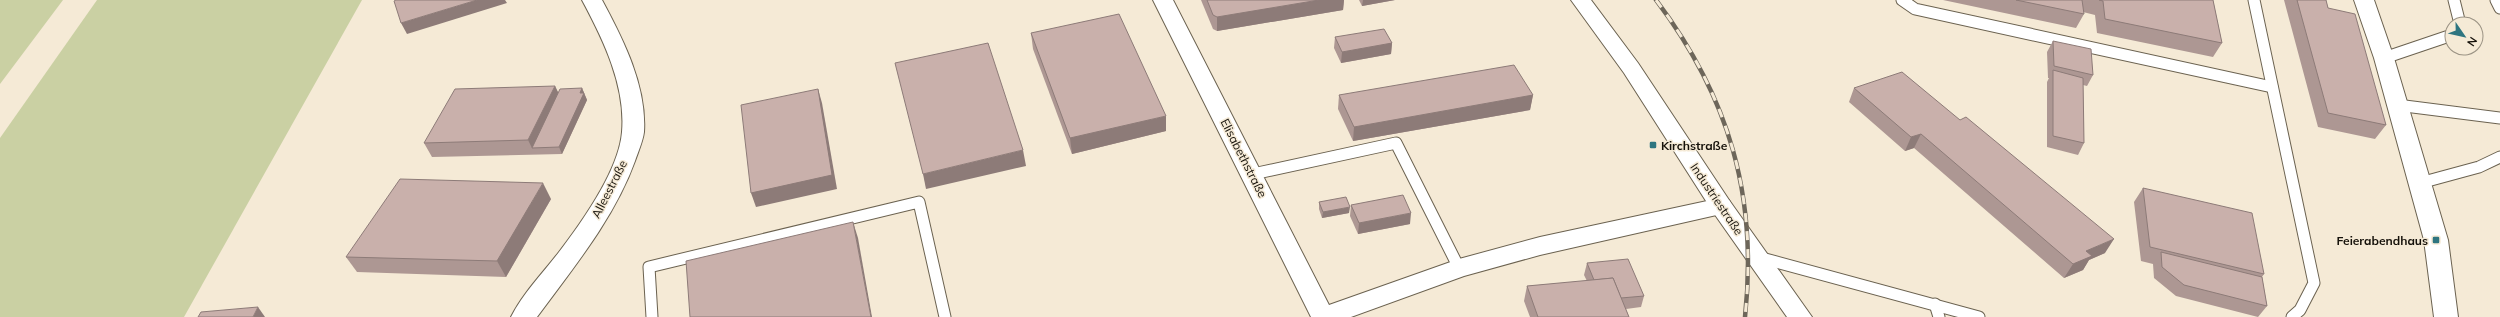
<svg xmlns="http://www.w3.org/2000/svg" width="2500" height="317" viewBox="0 0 2500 317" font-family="Mulish,sans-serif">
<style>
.green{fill:#cad0a3}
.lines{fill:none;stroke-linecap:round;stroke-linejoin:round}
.lane-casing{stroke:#6b6250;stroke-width:13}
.street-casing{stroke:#6b6250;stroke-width:2}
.secondary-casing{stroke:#6b6250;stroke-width:2}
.lane{stroke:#fff;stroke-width:11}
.street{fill:#fff;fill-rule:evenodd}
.secondary{fill:#fff;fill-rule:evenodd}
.rail-casing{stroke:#6d665a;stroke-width:4.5}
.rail{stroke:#f5ead6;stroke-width:3;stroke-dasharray:9;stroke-linecap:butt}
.wall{fill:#ad9793}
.shaded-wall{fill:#8d7b78}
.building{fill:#c9b0ab;stroke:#8d7b78}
.poi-dot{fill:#2e7580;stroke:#f5ead6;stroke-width:1.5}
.labels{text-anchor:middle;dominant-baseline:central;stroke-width:3;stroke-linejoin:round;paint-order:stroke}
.poi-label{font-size:12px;font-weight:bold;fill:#15110a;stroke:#f5ead6;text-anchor:start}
.street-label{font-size:12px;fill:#15110a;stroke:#f5ead6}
</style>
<rect width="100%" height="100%" fill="#f5ead6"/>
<g class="green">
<polygon points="0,0 63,0 0,84"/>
<polygon points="97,0 362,0 184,317 0,317 0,138"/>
</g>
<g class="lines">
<g class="lane-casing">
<g id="lane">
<polyline points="1902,0 1915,9 2272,87"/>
<polyline points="2254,0 2314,283 2300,310 2292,317"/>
<polyline points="2454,0 2460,24"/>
<polyline points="2496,0 2500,8"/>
<polyline points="2384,58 2452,35"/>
<polyline points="2397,105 2500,118"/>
<polyline points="1253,174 1396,143 1459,268"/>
<polyline points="2420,183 2479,167 2500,157"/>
<polyline points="1758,257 1979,317"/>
<polyline points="1935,304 1939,317"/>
<polyline points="652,317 649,267 919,202 945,317"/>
</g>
</g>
<g class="street-casing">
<g id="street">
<path d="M582,0H602C623,39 647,86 644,132C643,141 638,152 635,161C614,219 573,268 537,317H511C523,293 543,273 559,252C582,222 619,170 622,132C626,86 603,39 582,0Z"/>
<polygon points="1153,0 1173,0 1329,305 1459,259 1540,237 1721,198 1729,200 1732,206 1729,212 1721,214 1540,255 1464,276 1351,317 1311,317"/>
<polygon points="2354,0 2374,0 2394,58 2448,240 2458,317 2434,317 2424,240 2374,58"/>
</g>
</g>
<g class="secondary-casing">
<polygon id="secondary" points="1571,0 1591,0 1638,63 1729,200 1812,317 1787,317 1713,212 1624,73"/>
</g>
<use href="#lane" class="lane"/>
<use href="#street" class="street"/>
<use href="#secondary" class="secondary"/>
<g class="rail-casing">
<path id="rail" d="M1656,0C1729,97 1758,196 1745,317"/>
</g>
<use href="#rail" class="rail"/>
</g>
<g class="wall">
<polygon points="1201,0 1344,0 1343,10 1217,31 1213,29"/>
<polygon points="1359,0 1395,0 1362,6"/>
<polygon points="1943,0 2213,0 2222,43 2213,57 2097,33 2095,15 2083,12 2084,14 2076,28"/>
<polygon points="2284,0 2326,0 2328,8 2386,125 2375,139 2318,127"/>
<polygon points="1031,33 1166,131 1072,154 1033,49"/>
<polygon points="1335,37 1392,43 1391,54 1341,63 1334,48"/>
<polygon points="2053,41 2093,75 2087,86 2083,85 2084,143 2078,155 2047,147 2047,82 2049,78 2048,78 2047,52"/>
<polygon points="555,86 558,93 582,88 587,100 562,154 432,157 424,143"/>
<polygon points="1854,88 2105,253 2089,260 2083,270 2064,278 1914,148 1905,151 1849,102"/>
<polygon points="1339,95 1533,95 1530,110 1353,141 1338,109"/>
<polygon points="2143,188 2264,274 2262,277 2267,306 2258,317 2176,296 2154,278 2153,264 2141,261 2134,202"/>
<polygon points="551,199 506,277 357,272 346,257"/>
<polygon points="1319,202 1349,213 1322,218 1319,209"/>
<polygon points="1351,205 1410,224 1358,234 1350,216"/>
<polygon points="1587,263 1644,296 1641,307 1626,309 1629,317 1530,317 1524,301 1527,286 1587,281 1584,275"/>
</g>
<g class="shaded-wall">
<polygon points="477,0 505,0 507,3 407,34 401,23"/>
<polygon points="1319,0 1344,0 1343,10 1217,31 1217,17"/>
<polygon points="1363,0 1395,0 1362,6"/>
<polygon points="1392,43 1391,54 1341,63 1342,52"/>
<polygon points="555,86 562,100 532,148 528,140"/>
<polygon points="582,88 587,100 562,154 559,147"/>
<polygon points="818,89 822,103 837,189 756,207 751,193"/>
<polygon points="1533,95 1530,110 1353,141 1354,127"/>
<polygon points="1166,116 1166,131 1072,154 1070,138"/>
<polygon points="1921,134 1914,148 1905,151 1911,137"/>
<polygon points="1023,150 1026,166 926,189 923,174"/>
<polygon points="543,183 551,199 506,277 497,261"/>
<polygon points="1350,207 1349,213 1322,218 1323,212"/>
<polygon points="1411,213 1410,224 1358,234 1359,223"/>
<polygon points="853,222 858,238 872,317 871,317"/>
<polygon points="2114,239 2105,253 2089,260 2083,270 2064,278 2073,264 2086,251"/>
<polygon points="258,307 265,317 253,317"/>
</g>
<g class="building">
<polygon points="396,0 477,0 401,23 394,1"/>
<polygon points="1207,0 1319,0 1217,17 1213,15"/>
<polygon points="2016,0 2082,0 2084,14"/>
<polygon points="2099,0 2213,0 2222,43 2105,19 2103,1"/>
<polygon points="2297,0 2326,0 2328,8 2355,14 2386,125 2328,113"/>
<polygon points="1119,14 1166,116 1070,138 1031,33"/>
<polygon points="1384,29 1392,43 1342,52 1335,37"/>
<polygon points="2053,41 2091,49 2093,75 2054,66"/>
<polygon points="988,43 1023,150 923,174 895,63"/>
<polygon points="1514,65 1533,95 1354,127 1339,95"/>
<polygon points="2053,70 2083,78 2084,143 2053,136"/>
<polygon points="1902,72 1960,120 1966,117 2114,239 2086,251 2092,256 2073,264 1921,134 1911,137 1854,88"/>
<polygon points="555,86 528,140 424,143 455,89"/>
<polygon points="582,88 580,93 584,93 559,147 532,148 560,89"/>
<polygon points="818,89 832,175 751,193 741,105"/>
<polygon points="400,179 543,183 497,261 346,257"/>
<polygon points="2143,188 2252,213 2264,274 2150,247"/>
<polygon points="1403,195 1411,213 1359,223 1351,205"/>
<polygon points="1346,197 1350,207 1323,212 1319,202"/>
<polygon points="853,222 871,317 690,317 686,261"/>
<polygon points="2161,252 2262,277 2267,306 2184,285 2162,267"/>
<polygon points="1628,259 1644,296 1621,298 1613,278 1594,280 1587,263"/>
<polygon points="1613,278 1629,317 1538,317 1527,286"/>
<polygon points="258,307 253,317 198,317 201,312"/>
</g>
<g class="poi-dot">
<rect x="1649" y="141" width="8" height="8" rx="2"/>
<rect x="2432" y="236" width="8" height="8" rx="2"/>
</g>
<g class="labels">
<g class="poi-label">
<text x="1661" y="145">Kirchstraße</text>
<text x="2428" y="240" text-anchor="end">Feierabendhaus</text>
</g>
<g class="street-label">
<text transform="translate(1244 158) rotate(63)">Elisabethstraße</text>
<text transform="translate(609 189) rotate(-63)">Alleestraße</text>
<text transform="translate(1717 199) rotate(56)">Industriestraße</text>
</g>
</g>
<g transform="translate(2464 36) rotate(124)"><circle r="19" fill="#f5ead6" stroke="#9b9384"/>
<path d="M0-3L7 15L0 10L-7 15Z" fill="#2e7580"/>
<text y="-6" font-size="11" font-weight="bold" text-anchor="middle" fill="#15110a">N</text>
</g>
</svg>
